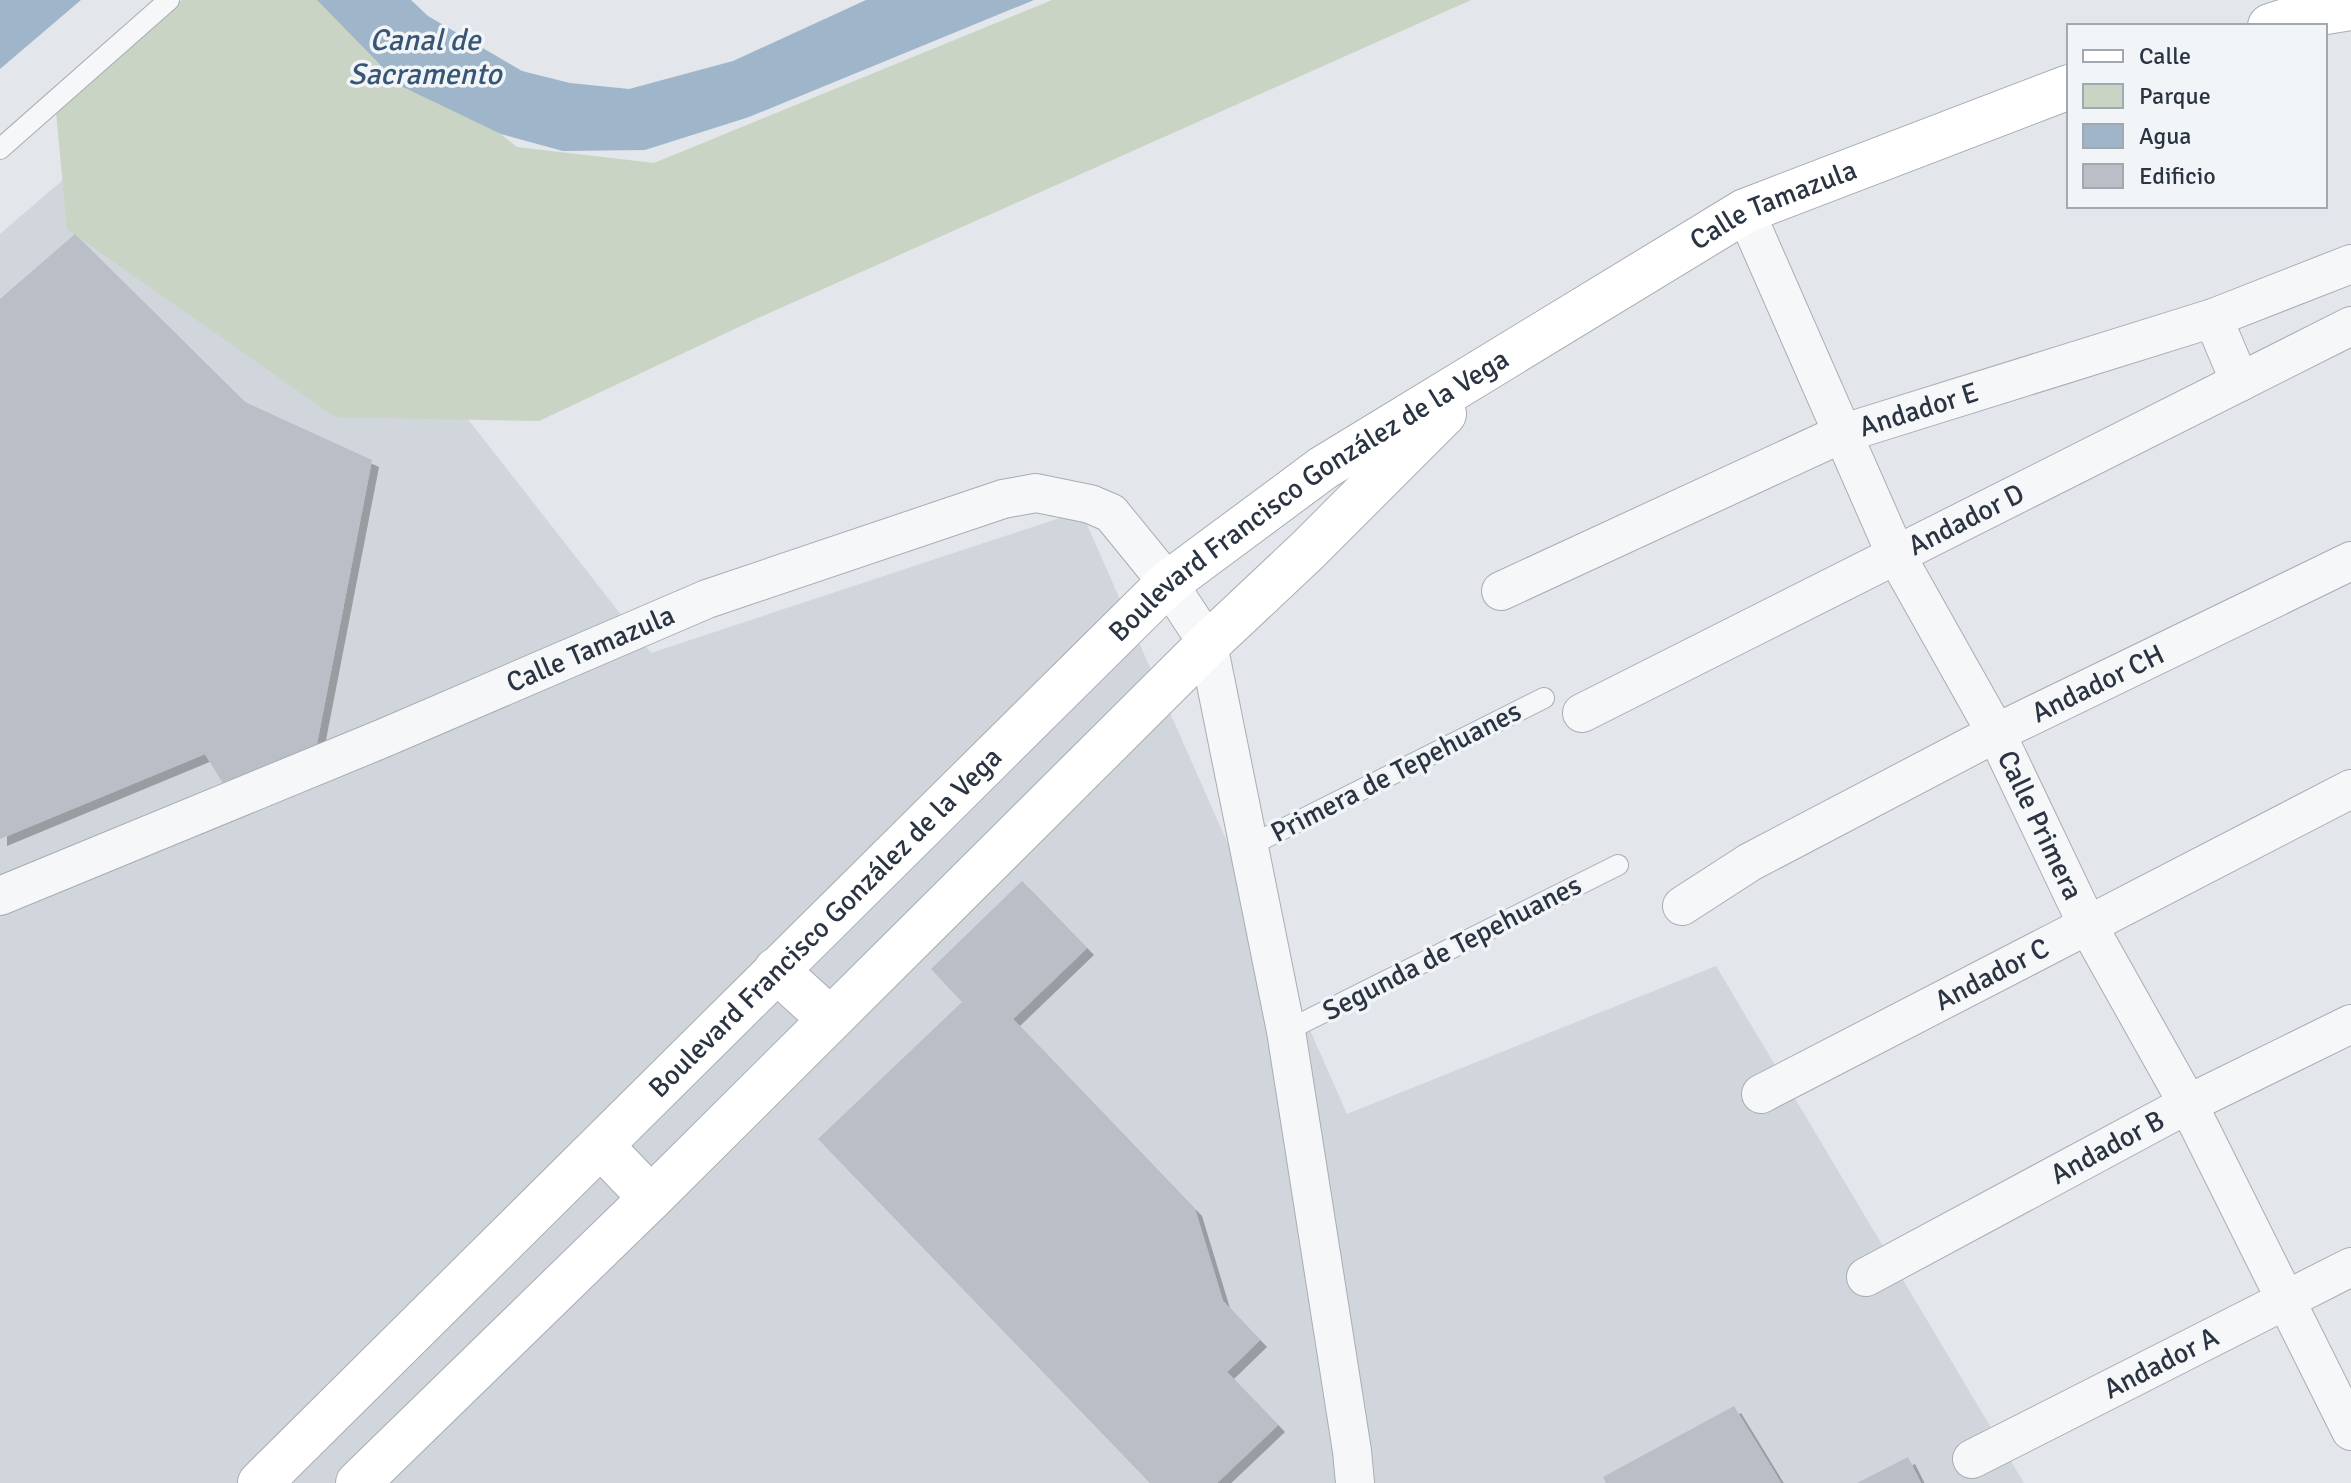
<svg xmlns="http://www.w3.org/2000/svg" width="2351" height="1483" viewBox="0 0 2351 1483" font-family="Signika,sans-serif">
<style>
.built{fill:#d1d5dc}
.green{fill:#c9d4c4}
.water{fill:#9fb5c9}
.building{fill:#babfc7;filter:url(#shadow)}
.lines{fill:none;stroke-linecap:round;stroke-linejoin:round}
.service-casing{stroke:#a8adb4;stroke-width:22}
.minor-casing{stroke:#a8adb4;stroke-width:40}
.secondary-casing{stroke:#a8adb4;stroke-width:46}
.service{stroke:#f5f7f9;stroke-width:20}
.minor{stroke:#f5f7f9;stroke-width:38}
.secondary{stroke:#fff;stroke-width:44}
.labels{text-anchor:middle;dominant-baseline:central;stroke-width:7;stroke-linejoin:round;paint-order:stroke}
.street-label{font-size:28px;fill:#2b3442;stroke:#f2f5f8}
.water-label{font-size:30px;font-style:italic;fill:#375574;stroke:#f2f5f8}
</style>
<defs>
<filter id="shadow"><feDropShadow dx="7" dy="7" stdDeviation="0" flood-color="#0004"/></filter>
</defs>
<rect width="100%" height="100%" fill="#e3e6ea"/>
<polygon class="built" points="193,68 651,653 1081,511 1347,1114 1716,966 2024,1483 0,1483 0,234"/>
<polygon class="green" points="182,0 329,0 517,147 654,163 1052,0 1471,0 758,318 539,421 335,417 67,229 56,112"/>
<g class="water">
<polygon points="0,0 81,0 0,69"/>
<polygon points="317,0 411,0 428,16 522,71 570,83 629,89 733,61 866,0 1034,0 749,117 645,150 563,151 501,134 401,86"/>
</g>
<g class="building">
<polygon points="75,234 245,402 372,460 314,759 229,793 205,754 0,839 0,299"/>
<polygon points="1022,881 1087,948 1013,1019 1195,1209 1223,1301 1260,1340 1227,1372 1278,1425 1217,1483 1150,1483 818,1139 962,1002 931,969"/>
<polygon points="1734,1406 1781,1483 1606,1483 1603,1477"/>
<polygon points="1908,1457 1921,1483 1857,1483"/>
</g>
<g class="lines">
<g class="service-casing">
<g id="service">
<polyline points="0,149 169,0"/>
<polyline points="1247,847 1544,698"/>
<polyline points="1286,1031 1618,865"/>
</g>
</g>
<g class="minor-casing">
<g id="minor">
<path id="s1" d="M1745,211L1896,555L1996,733L2087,924L2188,1104L2351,1431"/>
<polyline points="2213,318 2240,382"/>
<path id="s2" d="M1501,591L1841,434L2213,318L2351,264"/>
<path id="s3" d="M1582,713L2351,326"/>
<path id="s4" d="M0,896L386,737L707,599L1003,499L1036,493L1090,504L1111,513L1168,583L1208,644L1286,1031L1352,1451L1355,1483"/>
<path id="s5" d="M1682,906L1750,862L1996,733L2351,561"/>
<path id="s6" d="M1761,1094L2351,789"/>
<path id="s7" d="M1866,1277L2188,1104L2351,1024"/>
<path id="s8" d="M1972,1459L2351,1267"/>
</g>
</g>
<g class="secondary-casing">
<g id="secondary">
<polyline points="2270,26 2301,16 2351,8"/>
<polyline points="776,970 830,1019"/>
<polyline points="601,1146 651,1198"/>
<path id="s9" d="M260,1483L1168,583L1323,468L1745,211L2069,87"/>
<polyline points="358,1483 651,1198 1208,644 1308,550 1444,414"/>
</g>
</g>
<use href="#service" class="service"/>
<use href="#minor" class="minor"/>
<use href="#secondary" class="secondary"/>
</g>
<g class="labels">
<g class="street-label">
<text stroke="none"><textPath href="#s9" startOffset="1994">Calle Tamazula</textPath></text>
<text stroke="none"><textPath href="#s2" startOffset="456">Andador E</textPath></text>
<text stroke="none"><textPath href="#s9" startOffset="1444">Boulevard Francisco González de la Vega</textPath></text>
<text stroke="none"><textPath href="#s3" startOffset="430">Andador D</textPath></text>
<text stroke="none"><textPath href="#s4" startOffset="640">Calle Tamazula</textPath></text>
<text stroke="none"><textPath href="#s5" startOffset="472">Andador CH</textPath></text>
<text transform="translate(1396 772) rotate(-27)">Primera de Tepehuanes</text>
<text stroke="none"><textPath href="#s1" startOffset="682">Calle Primera</textPath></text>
<text stroke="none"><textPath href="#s9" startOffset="796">Boulevard Francisco González de la Vega</textPath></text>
<text transform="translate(1452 948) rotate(-27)">Segunda de Tepehuanes</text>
<text stroke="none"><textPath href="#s6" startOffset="260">Andador C</textPath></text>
<text stroke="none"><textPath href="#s7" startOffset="274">Andador B</textPath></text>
<text stroke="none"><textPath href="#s8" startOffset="212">Andador A</textPath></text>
</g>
<g class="water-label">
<text x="425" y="40">Canal de<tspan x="425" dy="34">Sacramento</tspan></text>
</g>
</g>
<rect x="2067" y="24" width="260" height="184" fill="#f2f5f8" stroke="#a2a8af" stroke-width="2"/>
<rect x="2083" y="50" width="40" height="12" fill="#ffffff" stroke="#a2a8af" stroke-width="2"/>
<text x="2139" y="64" font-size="24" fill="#2b3442">Calle</text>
<rect x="2083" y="84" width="40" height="24" fill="#c9d4c4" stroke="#a2a8af" stroke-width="2"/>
<text x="2139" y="104" font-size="24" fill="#2b3442">Parque</text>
<rect x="2083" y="124" width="40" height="24" fill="#9fb5c9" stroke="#a2a8af" stroke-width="2"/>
<text x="2139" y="144" font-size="24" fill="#2b3442">Agua</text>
<rect x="2083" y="164" width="40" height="24" fill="#babfc7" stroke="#a2a8af" stroke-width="2"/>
<text x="2139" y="184" font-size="24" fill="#2b3442">Edificio</text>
</svg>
